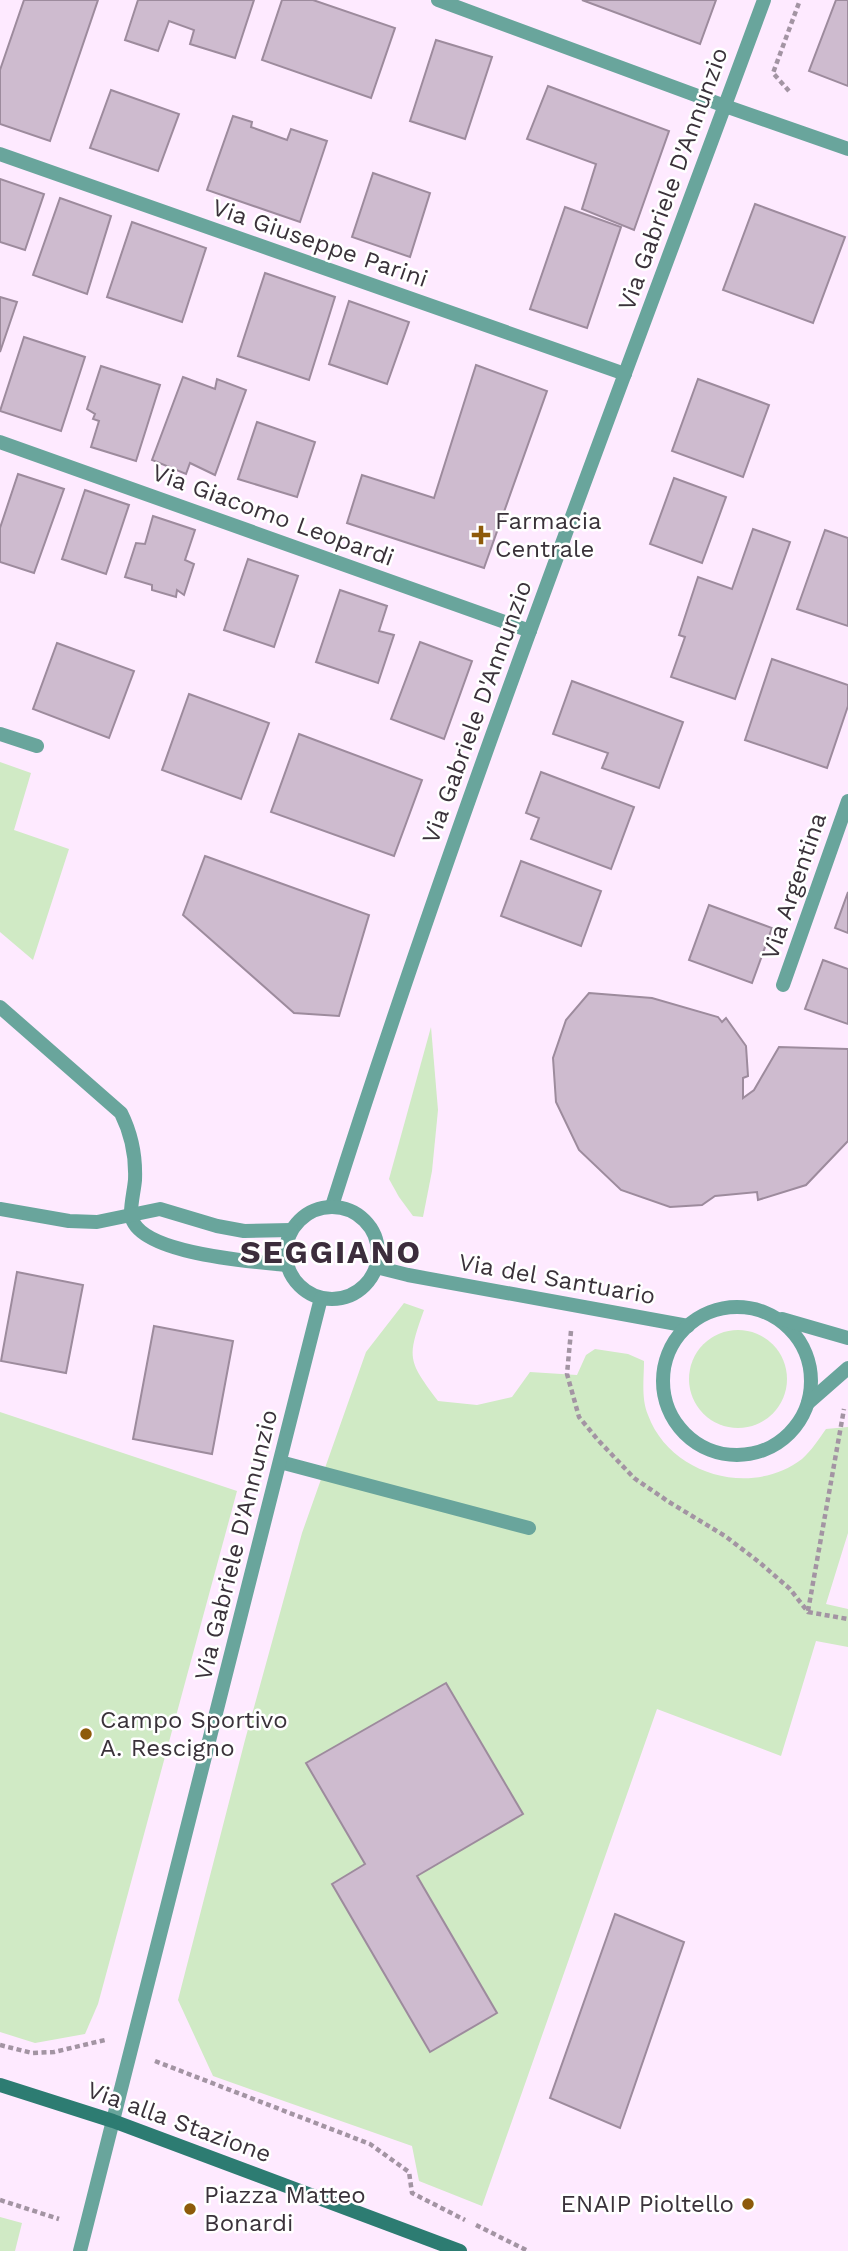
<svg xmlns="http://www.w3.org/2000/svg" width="848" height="2251" viewBox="0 0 848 2251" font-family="'Work Sans',sans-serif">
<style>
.green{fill:#d0eac5;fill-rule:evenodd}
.building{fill:#cebbcf;stroke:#9d8b9d;stroke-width:2}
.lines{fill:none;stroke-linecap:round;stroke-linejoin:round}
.path{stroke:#a394a3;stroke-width:4.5;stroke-dasharray:5 3.5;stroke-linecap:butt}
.lane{stroke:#69a59c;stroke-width:14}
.street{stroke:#69a59c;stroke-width:14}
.secondary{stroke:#2d7c72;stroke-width:14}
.poi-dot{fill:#8e5b0a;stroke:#fff;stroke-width:2.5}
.labels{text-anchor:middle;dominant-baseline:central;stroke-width:5;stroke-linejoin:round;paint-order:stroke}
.street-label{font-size:24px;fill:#3a323a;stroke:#fff}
.poi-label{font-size:24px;fill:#3a323a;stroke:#fff;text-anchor:start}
.district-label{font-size:32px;font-weight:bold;letter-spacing:2px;fill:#3c2d3c;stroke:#fff}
</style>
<rect width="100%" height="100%" fill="#feeaff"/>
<g class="green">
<polygon points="0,762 31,773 14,830 69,849 33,960 0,932"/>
<polygon points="431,1027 438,1110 432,1171 423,1217 413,1216 399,1197 389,1179"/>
<path d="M404,1303L424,1310C407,1358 407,1360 438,1401L477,1405L512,1397L530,1372L577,1375L586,1355L595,1349L628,1354L644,1361C644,1379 641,1398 648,1415C670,1475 751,1498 802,1459C811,1451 819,1439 826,1429L848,1427V1533L826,1604L848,1609V1647L816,1641L781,1756L657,1709L482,2206L419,2181L412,2146L213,2076L178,2000L245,1740L302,1533L366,1352ZM446,1683L522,1814L417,1876L430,2052L332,1884L365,1864L306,1763Z"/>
<circle cx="738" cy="1379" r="49"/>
<polygon points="0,1412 237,1491 98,2004 85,2034 35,2043 0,2032"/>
<polygon points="0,2217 22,2223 15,2251 0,2251"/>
</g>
<g class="building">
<polygon points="24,0 98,0 50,141 0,124 0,70"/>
<polygon points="138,0 254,0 235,58 190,44 194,30 169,21 158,51 125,40"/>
<polygon points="282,0 313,0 395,28 371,98 262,60"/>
<polygon points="582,0 716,0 700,44"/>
<polygon points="836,0 848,0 848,86 809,71"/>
<polygon points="436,40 492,57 465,139 410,121"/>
<polygon points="548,86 669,131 634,230 582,209 596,164 527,139"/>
<polygon points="111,90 179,114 158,171 90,148"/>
<polygon points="233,116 252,122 251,127 287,140 291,129 327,141 300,222 207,190"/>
<polygon points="373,173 430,193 410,257 352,237"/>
<polygon points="0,179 44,194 25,250 0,242"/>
<polygon points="60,198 111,216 87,294 33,275"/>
<polygon points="755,204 845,237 813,323 723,290"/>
<polygon points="565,207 621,227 587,328 530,309"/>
<polygon points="132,222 206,248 182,322 107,297"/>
<polygon points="265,273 335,297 309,380 238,356"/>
<polygon points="0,297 17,302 0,352"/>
<polygon points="349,301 409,322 387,384 329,364"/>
<polygon points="24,337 85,357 61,431 0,411"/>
<polygon points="476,365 547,391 484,568 347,523 362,475 434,498"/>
<polygon points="101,366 160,385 136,461 91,447 99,421 93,419 95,414 87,409"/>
<polygon points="183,377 215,389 217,379 246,390 215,475 190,463 186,474 152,460"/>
<polygon points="698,379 769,405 743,477 672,451"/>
<polygon points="257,422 315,442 297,497 238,479"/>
<polygon points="18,474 64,489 34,573 0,562 0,528"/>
<polygon points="674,478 726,497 702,563 650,544"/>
<polygon points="85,490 129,505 106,574 62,559"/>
<polygon points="153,516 195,530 185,560 194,564 184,595 177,590 176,597 152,590 152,585 125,577 136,543 145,544"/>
<polygon points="753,529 790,542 735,699 671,677 685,637 679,635 698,577 732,589"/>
<polygon points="825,530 848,538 848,626 797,609"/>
<polygon points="248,559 298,576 274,647 224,630"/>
<polygon points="340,590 387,606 379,631 394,635 378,683 316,662"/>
<polygon points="420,642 472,661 444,739 391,719"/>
<polygon points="57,643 134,671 109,738 33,709"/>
<polygon points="772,659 848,685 848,706 827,768 745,740"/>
<polygon points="572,681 683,722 659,788 602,768 608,753 553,734"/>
<polygon points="189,694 269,723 241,799 162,770"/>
<polygon points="299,734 422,780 394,856 271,812"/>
<polygon points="541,772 634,807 611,869 531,839 539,818 526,813"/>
<polygon points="205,856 369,915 339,1016 294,1013 183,915"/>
<polygon points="521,861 601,891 581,946 501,916"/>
<polygon points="848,892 848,933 835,928"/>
<polygon points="709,905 772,928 752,983 689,960"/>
<polygon points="823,960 848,969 848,1024 805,1009"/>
<polygon points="589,993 652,998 718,1017 722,1022 726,1018 746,1046 748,1076 743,1078 743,1098 754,1090 779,1047 848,1049 848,1141 806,1185 758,1200 757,1192 715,1196 702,1205 670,1207 621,1190 579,1150 556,1102 553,1058 566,1020"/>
<polygon points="17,1272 83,1285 66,1373 1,1361"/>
<polygon points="154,1326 233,1341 212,1454 133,1439"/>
<polygon points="446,1683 523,1814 417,1876 497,2013 430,2052 332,1884 365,1864 306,1763"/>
<polygon points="615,1914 684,1942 620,2128 550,2098"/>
</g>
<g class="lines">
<g class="path">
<polyline points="789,91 773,73 800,0"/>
<polyline points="571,1331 567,1374 579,1417 598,1440 634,1478 669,1502 725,1536 759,1562 790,1589 808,1612 848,1619"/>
<polyline points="808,1611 844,1409"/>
<polyline points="0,2045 32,2053 54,2052 105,2040"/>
<polyline points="155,2061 370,2144 409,2172 412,2193 465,2220"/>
<polyline points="0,2200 59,2219"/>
<polyline points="476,2225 528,2251"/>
</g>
<polyline class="lane" points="280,1462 529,1528"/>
<g class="street">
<polyline points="438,0 725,106 848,149"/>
<polyline points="0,154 625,374"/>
<polyline points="0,442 530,631"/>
<polyline points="0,734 37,746"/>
<polyline points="783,985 848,801"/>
<path d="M0,1007L121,1113C132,1135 136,1156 135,1180C134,1191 131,1202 131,1213C132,1254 256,1262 287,1265"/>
<path d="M332,1206C461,799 616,401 764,0"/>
<circle cx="332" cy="1253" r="46"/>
<polyline points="0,1209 69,1221 97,1222 160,1209 217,1226 244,1231 291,1230"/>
<polyline points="376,1267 408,1275 688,1326"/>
<circle cx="737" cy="1381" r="74"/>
<polyline points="782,1319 848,1338"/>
<polyline points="808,1403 848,1368"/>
<polyline points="80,2251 321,1298"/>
</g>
<polyline class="secondary" points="0,2085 113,2121 460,2251"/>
</g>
<g class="poi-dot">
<path d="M477.5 524.5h7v7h7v7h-7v7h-7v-7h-7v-7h7z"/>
<circle cx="86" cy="1734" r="7"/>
<circle cx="748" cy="2204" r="7"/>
<circle cx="190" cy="2209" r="7"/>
</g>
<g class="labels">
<g class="street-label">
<text transform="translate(673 179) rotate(-70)">Via Gabriele D'Annunzio</text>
<text transform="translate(320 243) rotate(19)">Via Giuseppe Parini</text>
<text transform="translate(273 515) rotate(20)">Via Giacomo Leopardi</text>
<text transform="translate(477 712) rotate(-70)">Via Gabriele D'Annunzio</text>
<text transform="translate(794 886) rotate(-71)">Via Argentina</text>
<text transform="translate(557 1279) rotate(10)">Via del Santuario</text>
<text transform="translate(236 1545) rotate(-76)">Via Gabriele D'Annunzio</text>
<text transform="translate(179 2122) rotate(20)">Via alla Stazione</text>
</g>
<g class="poi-label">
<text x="495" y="521">Farmacia<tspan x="495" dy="28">Centrale</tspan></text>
<text x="100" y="1720">Campo Sportivo<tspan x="100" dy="28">A. Rescigno</tspan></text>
<text x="204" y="2195">Piazza Matteo<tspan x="204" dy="28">Bonardi</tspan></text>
<text x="734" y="2204" text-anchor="end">ENAIP Pioltello</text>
</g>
<g class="district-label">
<text x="331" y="1252">SEGGIANO</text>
</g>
</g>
</svg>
